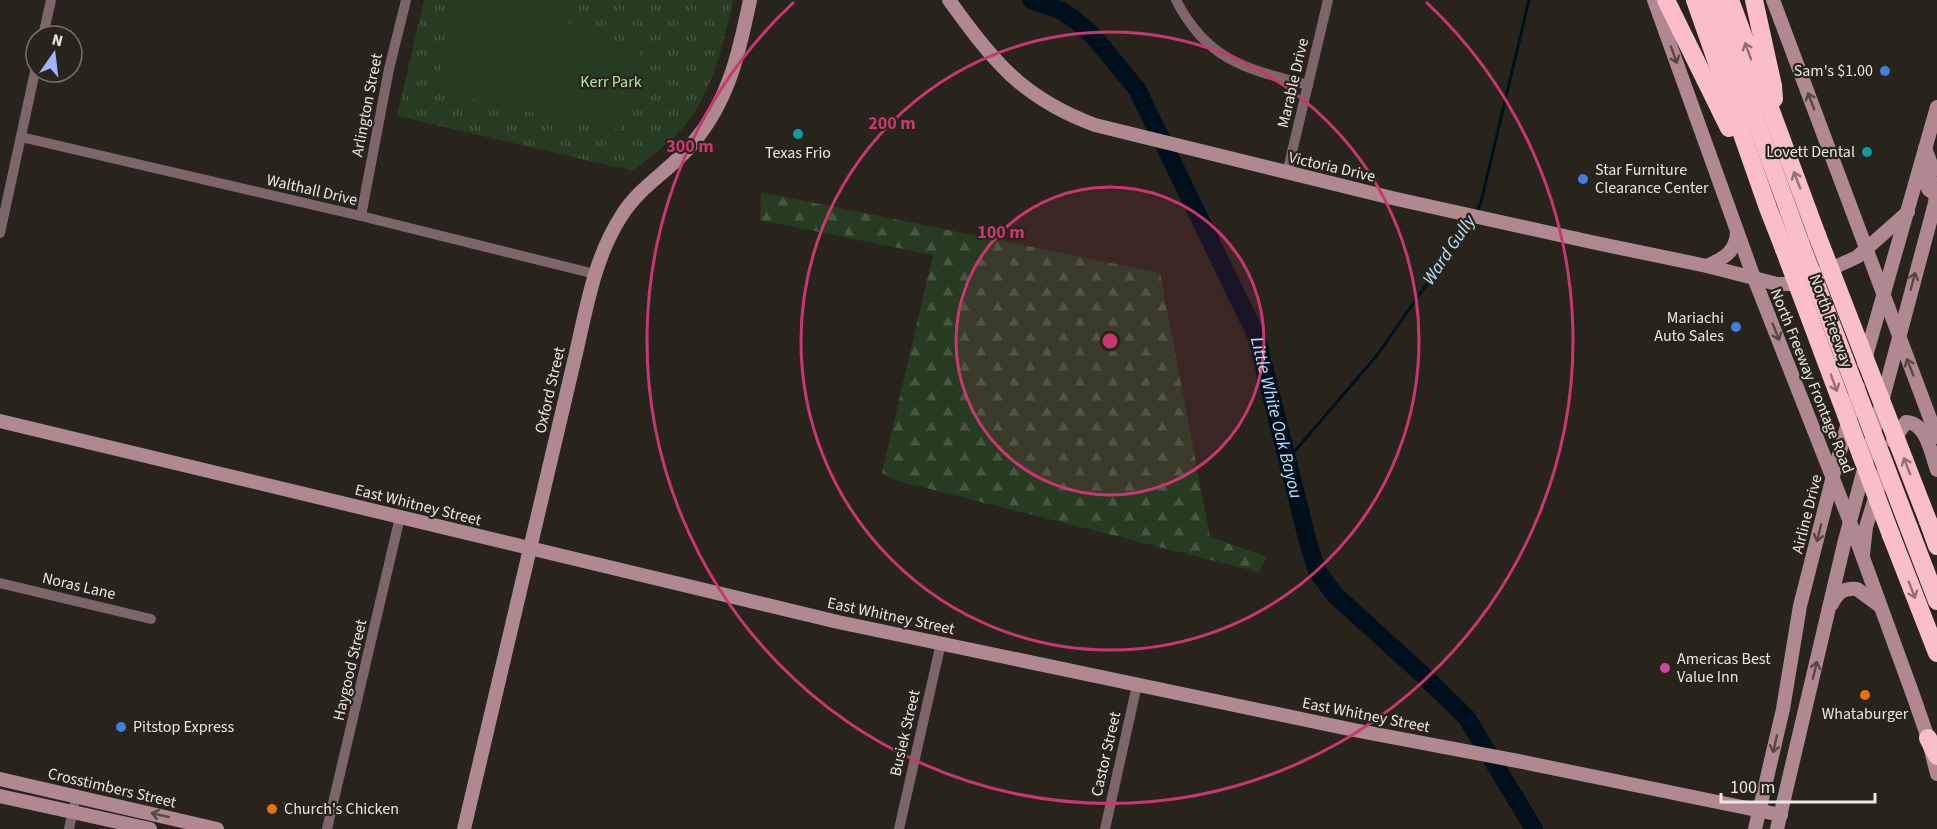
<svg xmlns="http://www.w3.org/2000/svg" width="1937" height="829" viewBox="0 0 1937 829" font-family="'Source Sans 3',sans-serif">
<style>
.grass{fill:url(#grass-tufts)}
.forest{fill:url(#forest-firs)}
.pitch{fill:#273b22}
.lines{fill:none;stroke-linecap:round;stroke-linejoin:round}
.stream{stroke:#000f1c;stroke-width:3}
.river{stroke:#000f1c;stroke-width:18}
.street{stroke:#7d6569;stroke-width:10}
.secondary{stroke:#af898f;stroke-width:14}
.highway{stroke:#fabec8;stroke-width:18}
.highway-bridge{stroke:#fabec8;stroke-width:18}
.oneway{stroke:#927172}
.oneway2{stroke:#584744}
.ring{fill:none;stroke:#c8376f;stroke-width:3}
.shop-dot{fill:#3f7fe0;stroke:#29241b;stroke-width:2}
.culture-dot{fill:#0f9aa8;stroke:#29241b;stroke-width:2}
.hotel-dot{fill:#d1479c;stroke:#29241b;stroke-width:2}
.food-dot{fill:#e8710a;stroke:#29241b;stroke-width:2}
.labels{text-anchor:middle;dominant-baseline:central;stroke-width:4.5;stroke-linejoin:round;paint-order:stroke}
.poi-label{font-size:16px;fill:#eae7e0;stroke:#29241b;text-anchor:start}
.park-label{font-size:16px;fill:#b1e4a5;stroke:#29241b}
.street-label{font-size:16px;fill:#eae7e0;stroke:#29241b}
.water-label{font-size:18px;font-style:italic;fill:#b5e1fd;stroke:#29241b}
.centre{fill:#c8376f;stroke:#29241b;stroke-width:3}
.ring-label{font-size:18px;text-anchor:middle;font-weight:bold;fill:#c8376f;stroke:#29241b;stroke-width:4.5;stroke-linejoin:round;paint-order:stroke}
</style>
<defs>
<pattern id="grass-tufts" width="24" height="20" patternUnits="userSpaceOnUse" patternTransform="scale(1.5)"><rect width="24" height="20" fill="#273b22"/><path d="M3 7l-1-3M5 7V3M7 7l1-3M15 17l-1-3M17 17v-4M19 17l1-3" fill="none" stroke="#465742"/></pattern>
<pattern id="forest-firs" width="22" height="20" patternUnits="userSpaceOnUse" patternTransform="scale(1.5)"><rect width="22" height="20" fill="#273b22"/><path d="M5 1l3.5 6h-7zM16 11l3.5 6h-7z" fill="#465742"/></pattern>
</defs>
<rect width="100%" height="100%" fill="#29241b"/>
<path class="grass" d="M424,0H733C722,46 713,96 679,132C665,146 648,158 633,171L397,116Z"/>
<polygon class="forest" points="761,192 1160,273 1210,537 1267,557 1259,572 898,481 882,473 933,255 760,220"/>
<polygon class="pitch" points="457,0 551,0 575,31 642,48 621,130 578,119 576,122 444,93 437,82"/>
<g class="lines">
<g class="stream">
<polyline points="1476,213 1481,202 1529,0"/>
<polyline points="1288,459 1378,354 1472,219"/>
</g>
<path class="river" id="s1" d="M1031,0L1062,11L1074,19L1094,37L1137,89L1256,335L1308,542L1317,571L1335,595L1422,674L1467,718L1534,829"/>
<g class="street">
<path d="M1176,0C1207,61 1247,69 1308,85"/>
<polyline points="43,36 51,0"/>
<polyline points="21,137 361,216 595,274"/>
<polyline points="1287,173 1328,0"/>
<polyline points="361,216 389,69 406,0"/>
<polyline points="0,233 36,67"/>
<polyline points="0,583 151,619"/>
<polyline points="69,829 74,806"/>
<polyline points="327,829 400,517"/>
<polyline points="899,829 941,643"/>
<polyline points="1105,829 1137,685"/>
</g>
<g class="secondary">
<path d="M949,0C993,61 1022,98 1095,125L1392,198L1596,243L1707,266L1777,284H1791L1804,279"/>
<polyline points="1654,0 1754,278 1850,522 1913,695 1928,738 1937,774"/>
<polyline points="1773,0 1937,437"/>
<polyline points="1925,148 1932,167 1927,186 1929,190 1933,193"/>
<path d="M1707,266C1724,258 1736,252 1737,232"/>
<polyline points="1822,273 1857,257 1908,212"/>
<polyline points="1864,363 1937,107"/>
<polyline points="0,421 838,622 1354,730 1518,761 1781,815"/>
<path d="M1893,441L1906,422C1927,423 1931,454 1937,470"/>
<polyline points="1863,554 1866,527 1886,463"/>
<path d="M1832,604C1838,592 1844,588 1857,589L1880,606"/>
<polyline points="0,779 217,829"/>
<polyline points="0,796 150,829"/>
<path d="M464,829L576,353C587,305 595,256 622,215C640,186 672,169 693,143C729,100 739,53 750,0"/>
<polyline points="1755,829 1783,709 1800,606 1833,476 1858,387"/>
<polyline points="1777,829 1844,544 1935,203 1937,184"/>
</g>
<g class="highway">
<polyline points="1666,0 1729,128"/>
<polyline points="1695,0 1768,208 1784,249"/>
<polyline points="1712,0 1800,242"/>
<polyline points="1730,0 1817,235"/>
<polyline points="1754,0 1773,86 1774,99"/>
<polyline points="1928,521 1937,546"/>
<polyline points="1909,528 1937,601"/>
<polyline points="1891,535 1937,653"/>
<polyline points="1928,738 1937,756"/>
</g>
<g class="highway-bridge">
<polyline points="1817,235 1928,521"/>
<polyline points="1800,242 1909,528"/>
<polyline points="1784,249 1891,535"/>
</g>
</g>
<defs><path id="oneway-shaft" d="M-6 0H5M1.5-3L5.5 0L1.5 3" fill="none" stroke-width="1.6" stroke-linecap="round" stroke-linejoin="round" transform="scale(1.5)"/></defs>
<g class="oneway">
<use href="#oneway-shaft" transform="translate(1748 51) rotate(-110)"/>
<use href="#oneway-shaft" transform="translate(1797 180) rotate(-111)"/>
<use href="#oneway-shaft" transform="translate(1834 383) rotate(70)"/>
<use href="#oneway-shaft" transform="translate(1907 466) rotate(-111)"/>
<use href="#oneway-shaft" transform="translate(1912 590) rotate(69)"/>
</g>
<g class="oneway2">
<use href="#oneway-shaft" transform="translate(1674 55) rotate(70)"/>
<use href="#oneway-shaft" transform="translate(1811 101) rotate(-111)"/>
<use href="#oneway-shaft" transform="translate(1913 281) rotate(-75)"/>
<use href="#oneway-shaft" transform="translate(1776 332) rotate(68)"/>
<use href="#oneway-shaft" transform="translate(1910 367) rotate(-111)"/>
<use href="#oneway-shaft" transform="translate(1819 533) rotate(104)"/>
<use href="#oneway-shaft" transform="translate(1815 670) rotate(-76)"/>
<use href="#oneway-shaft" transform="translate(1775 744) rotate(103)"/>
<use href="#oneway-shaft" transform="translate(160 815) rotate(-167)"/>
</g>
<circle cx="1110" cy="341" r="154" fill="#c8376f" fill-opacity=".12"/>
<g class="ring">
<circle cx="1110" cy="341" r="154"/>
<circle cx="1110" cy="341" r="309"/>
<path d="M1426 2A463 463 0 1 1 794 2"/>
</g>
<g class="shop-dot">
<circle cx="1885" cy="71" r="6"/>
<circle cx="1583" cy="179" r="6"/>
<circle cx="1736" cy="327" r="6"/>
<circle cx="121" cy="727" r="6"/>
</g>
<g class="culture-dot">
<circle cx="798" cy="134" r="6"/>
<circle cx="1867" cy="152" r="6"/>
</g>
<circle class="hotel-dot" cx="1665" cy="668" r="6"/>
<g class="food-dot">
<circle cx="1865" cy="695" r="6"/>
<circle cx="272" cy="809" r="6"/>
</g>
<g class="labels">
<g class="poi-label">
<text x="1873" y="71" text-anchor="end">Sam's $1.00</text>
<text x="1855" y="152" text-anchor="end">Lovett Dental</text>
<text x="798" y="153" text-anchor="middle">Texas Frio</text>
<text x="1595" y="170">Star Furniture<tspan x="1595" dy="18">Clearance Center</tspan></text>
<text x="1724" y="318" text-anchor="end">Mariachi<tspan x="1724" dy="18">Auto Sales</tspan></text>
<text x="1677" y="659">Americas Best<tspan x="1677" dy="18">Value Inn</tspan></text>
<text x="1865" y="714" text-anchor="middle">Whataburger</text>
<text x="133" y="727">Pitstop Express</text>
<text x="284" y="809">Church's Chicken</text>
</g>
<g class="park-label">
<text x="611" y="82">Kerr Park</text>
</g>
<g class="street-label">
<text transform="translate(1293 83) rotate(-77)">Marable Drive</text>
<text transform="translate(367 105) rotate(-79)">Arlington Street</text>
<text transform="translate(1332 167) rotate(13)">Victoria Drive</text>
<text transform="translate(312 190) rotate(13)">Walthall Drive</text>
<text transform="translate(1831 321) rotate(70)">North Freeway</text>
<text transform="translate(1812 381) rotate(68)">North Freeway Frontage Road</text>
<text transform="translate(550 390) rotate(-77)">Oxford Street</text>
<text transform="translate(418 505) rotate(14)">East Whitney Street</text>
<text transform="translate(1807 514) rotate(-76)">Airline Drive</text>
<text transform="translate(79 586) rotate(13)">Noras Lane</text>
<text transform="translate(891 616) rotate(12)">East Whitney Street</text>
<text transform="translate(350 670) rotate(-77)">Haygood Street</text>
<text transform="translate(1366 715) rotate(11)">East Whitney Street</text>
<text transform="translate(905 733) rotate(-77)">Busiek Street</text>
<text transform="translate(1106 754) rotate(-77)">Castor Street</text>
<text transform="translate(112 788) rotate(13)">Crosstimbers Street</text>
</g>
<g class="water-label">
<text transform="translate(1449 250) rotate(-56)">Ward Gully</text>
<text stroke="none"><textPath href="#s1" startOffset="500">Little White Oak Bayou</textPath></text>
</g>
</g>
<circle cx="1110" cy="341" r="9" class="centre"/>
<g class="ring-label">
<text x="892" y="129">200 m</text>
<text x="690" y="152">300 m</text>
<text x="1001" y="238">100 m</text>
</g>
<g transform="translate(54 54) rotate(14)"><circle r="28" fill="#29241b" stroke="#76726a" stroke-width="1.5"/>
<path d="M0-4.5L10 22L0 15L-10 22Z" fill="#a3b2fd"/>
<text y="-9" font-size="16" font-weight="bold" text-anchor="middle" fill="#eae7e0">N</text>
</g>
<path d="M1721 793v9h154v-9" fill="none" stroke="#eae7e0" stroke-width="3"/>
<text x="1730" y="793" font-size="18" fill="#eae7e0" stroke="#29241b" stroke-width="4.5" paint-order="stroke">100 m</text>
</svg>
